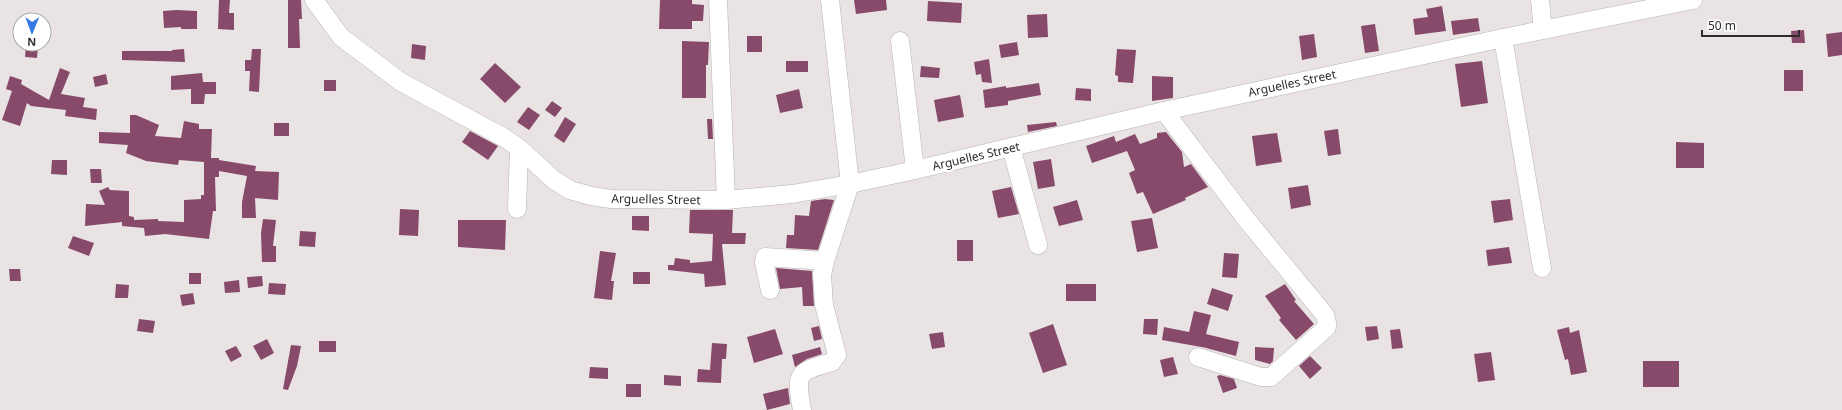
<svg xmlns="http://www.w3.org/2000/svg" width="1842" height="410" viewBox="0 0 1842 410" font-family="'Noto Sans',sans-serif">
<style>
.building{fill:#874a6a}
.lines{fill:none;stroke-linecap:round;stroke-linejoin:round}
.minor-casing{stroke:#b9b3b3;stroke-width:19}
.minor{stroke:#fff;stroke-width:18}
.labels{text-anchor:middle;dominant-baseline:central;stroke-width:4;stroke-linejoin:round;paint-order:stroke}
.street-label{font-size:12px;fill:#2e2b2c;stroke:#fff}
</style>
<rect width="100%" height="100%" fill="#e9e3e3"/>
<g class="building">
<polygon points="219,0 230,0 229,13 234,13 234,30 218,29"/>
<polygon points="288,0 301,0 302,19 299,19 300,48 288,48"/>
<polygon points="660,0 692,0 692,4 704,5 703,21 692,21 692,29 659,29"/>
<polygon points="854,0 886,0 887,10 856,14"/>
<polygon points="928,1 962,3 961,23 927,21"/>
<polygon points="1442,6 1446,31 1415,35 1413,19 1428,17 1426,9"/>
<polygon points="177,10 197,11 197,29 181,29 181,27 164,28 163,11"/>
<polygon points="1047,14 1048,37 1028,38 1027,15"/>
<polygon points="1478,18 1480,31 1453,35 1451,21"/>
<polygon points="1375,24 1379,51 1365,53 1361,26"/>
<polygon points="1804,30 1805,43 1792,43 1791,31"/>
<polygon points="1842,32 1842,55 1828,57 1826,34"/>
<polygon points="1314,34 1317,57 1302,60 1299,36"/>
<rect x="747" y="36" width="15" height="16"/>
<polygon points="682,41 709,42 708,65 706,65 706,98 682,98"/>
<polygon points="1017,42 1019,55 1001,58 999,45"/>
<polygon points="412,44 426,46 425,60 411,58"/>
<polygon points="26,45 38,46 37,58 25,57"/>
<polygon points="184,49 185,62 122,60 122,51 172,51 172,50"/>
<polygon points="252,49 261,49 259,92 249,91 250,71 245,71 245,60 251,60"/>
<polygon points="1117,49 1136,50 1133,83 1118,82 1118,76 1115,75"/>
<polygon points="989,59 992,83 982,82 981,74 976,75 974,62"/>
<rect x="786" y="61" width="22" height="11"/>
<polygon points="1482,61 1488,103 1461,107 1455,64"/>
<polygon points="495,63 521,87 505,103 480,79"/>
<polygon points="921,66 940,68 939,78 920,77"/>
<polygon points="60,68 70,72 61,94 85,98 83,107 97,109 96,120 65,116 66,110 31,106 27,103 20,126 2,120 12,91 6,89 10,76 22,80 21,84 49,100"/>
<rect x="1784" y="70" width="19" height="21"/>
<polygon points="202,73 203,82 216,82 216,94 205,94 204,104 191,104 191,89 171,90 171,76"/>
<polygon points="106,74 108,84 95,87 93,77"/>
<polygon points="1152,76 1173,77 1173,98 1152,101"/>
<rect x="324" y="80" width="12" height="11"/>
<polygon points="1039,83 1041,95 1008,101 1008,105 985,108 983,90 1006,86 1006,88"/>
<polygon points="1076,88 1091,89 1091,101 1075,100"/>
<polygon points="799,89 803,108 780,113 776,95"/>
<polygon points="960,95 964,117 938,122 934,100"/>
<polygon points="552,101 562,108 555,117 545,110"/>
<polygon points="528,107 540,115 529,130 517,122"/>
<polygon points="130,115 136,115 159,125 155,136 181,138 184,121 199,124 199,129 212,129 211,158 219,158 219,160 256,166 255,171 279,172 278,200 255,198 256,218 242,218 242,202 247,176 219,171 219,177 215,177 216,211 213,211 209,239 165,234 145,236 144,228 122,226 122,222 85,226 86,204 105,205 99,191 108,187 110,190 129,191 129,216 134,217 134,220 158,219 158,221 184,222 184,200 201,199 201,195 204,195 204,162 179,160 178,165 146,161 126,153 128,145 99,143 99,132 130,133"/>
<polygon points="565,117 576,124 564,143 554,136"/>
<polygon points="707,119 712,119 713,139 708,139"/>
<polygon points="1056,122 1057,126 1028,132 1027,125"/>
<rect x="274" y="123" width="15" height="13"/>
<polygon points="1338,129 1341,154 1328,156 1324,131"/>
<polygon points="470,131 498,146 488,160 462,142"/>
<polygon points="1166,132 1182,152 1184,167 1191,164 1208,187 1185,198 1186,200 1153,214 1143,192 1137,194 1129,173 1135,170 1127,151 1092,163 1086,146 1114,136 1116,142 1135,134 1140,144 1157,138 1157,133"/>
<polygon points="1277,133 1282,162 1256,166 1252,136"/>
<polygon points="1676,142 1704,143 1704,168 1676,168"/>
<polygon points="1051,159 1055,186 1038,189 1033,162"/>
<polygon points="52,160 67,160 67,175 51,174"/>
<polygon points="90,169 101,169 102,183 91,183"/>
<polygon points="1308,185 1311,205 1291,209 1288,188"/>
<polygon points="1011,187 1019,214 998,218 992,191"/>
<polygon points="825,199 834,200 818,250 786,248 787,235 794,235 795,215 809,216 811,201"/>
<polygon points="1510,199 1513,220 1494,223 1491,201"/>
<polygon points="1077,200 1083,220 1059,226 1053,207"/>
<polygon points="400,209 419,210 418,236 399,235"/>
<polygon points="690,210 733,210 732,233 746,233 745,244 722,244 726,285 705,287 704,274 668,270 668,265 674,265 675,258 690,260 690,263 712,261 713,234 689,233"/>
<polygon points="632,216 649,216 649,231 632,230"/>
<polygon points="1152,218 1158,248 1137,252 1131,221"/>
<polygon points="263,219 276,220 273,246 276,246 276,262 262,262 261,233"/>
<polygon points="458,220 506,220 505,250 458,247"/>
<polygon points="300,231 316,232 315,247 299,246"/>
<polygon points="73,236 94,243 89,256 68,248"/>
<rect x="957" y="240" width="16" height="21"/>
<polygon points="1509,247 1512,263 1488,266 1486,250"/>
<polygon points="600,251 616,253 611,281 614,281 612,300 594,298"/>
<polygon points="1224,253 1239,254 1237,278 1222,277"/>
<polygon points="776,268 812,271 814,306 803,306 802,287 780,289"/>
<polygon points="9,269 20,269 21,281 10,281"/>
<rect x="633" y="272" width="17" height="12"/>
<rect x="189" y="273" width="12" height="11"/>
<polygon points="262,276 263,286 248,288 247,277"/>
<polygon points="239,280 240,292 225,293 224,282"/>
<polygon points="269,283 286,284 285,295 268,294"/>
<polygon points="116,284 129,285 128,298 115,298"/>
<rect x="1066" y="284" width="30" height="17"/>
<polygon points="1285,284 1296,300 1294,301 1314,324 1296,340 1279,320 1281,318 1265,296"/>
<polygon points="1212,288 1233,295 1228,311 1207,304"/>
<polygon points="193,293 195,304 182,306 180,295"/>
<polygon points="1194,311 1211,315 1206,334 1239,342 1236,356 1206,348 1207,348 1162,340 1164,327 1189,332"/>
<polygon points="139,319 155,321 153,333 137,331"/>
<polygon points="1144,319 1158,319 1157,335 1143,334"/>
<polygon points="1053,324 1067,365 1043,373 1029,333"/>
<polygon points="819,326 822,339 814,341 811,328"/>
<polygon points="1377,326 1379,339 1367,341 1365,327"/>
<polygon points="1569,327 1570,333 1579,330 1587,372 1571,375 1568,359 1565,360 1557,330"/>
<polygon points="775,329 783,354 754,363 747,337"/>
<polygon points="1400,329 1403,348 1392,349 1390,330"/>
<polygon points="943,332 945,347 932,349 929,334"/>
<polygon points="267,339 274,353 261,360 253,346"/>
<rect x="319" y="341" width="17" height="11"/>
<polygon points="712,343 727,344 726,359 722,359 721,383 697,382 698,369 710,370"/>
<polygon points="291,345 301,346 297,366 288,390 283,389"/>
<polygon points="236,346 242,356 231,362 225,351"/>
<polygon points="820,347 822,354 807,359 795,367 792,355"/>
<polygon points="1255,347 1274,348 1273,361 1270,364 1255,360"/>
<polygon points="1491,352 1495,380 1478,382 1474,354"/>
<polygon points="1310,356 1322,368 1310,379 1299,366"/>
<polygon points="1173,357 1178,374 1164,377 1160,360"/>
<rect x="1643" y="361" width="36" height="26"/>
<polygon points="590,367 608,368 608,379 589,378"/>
<polygon points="664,375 681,376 681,386 664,385"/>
<polygon points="1220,375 1234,379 1237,388 1223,393 1217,376"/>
<rect x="626" y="384" width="15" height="13"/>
<polygon points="788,388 790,404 767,410 763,394"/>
</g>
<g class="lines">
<g class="minor-casing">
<g id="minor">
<polyline points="314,0 341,37 401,82 503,137 519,148 554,180 570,190 591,196 611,199 726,200 792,194 850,184 915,170 1164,111 1503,38 1693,0"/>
<polyline points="718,0 726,200"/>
<polyline points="1540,0 1543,30"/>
<polyline points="1503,38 1542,268"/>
<polyline points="900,41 915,170"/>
<polyline points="1164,111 1246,219 1325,315 1327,323 1327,327 1271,377 1261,377 1198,357"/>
<polyline points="1011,147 1038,245"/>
<polyline points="517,209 519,148"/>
<polyline points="770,290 764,262 765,257 825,261"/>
<path d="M802,410C795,372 797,372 832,362L837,355L824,305L822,275L825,261L850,184L830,0"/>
</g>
</g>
<use href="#minor" class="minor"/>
</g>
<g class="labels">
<g class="street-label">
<text transform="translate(1292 83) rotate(-12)">Arguelles Street</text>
<text transform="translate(976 156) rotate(-13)">Arguelles Street</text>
<text transform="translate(656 199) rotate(1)">Arguelles Street</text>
</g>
</g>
<g transform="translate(32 32) rotate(181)"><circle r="19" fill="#ffffff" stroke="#abaaab"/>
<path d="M0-3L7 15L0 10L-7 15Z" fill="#3578e6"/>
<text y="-6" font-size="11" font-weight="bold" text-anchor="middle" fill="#2e2b2c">N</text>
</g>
<path d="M1702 30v6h97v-6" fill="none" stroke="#2e2b2c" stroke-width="2"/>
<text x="1708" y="30" font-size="12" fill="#2e2b2c" stroke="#ffffff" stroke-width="3" paint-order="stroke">50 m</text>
</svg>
